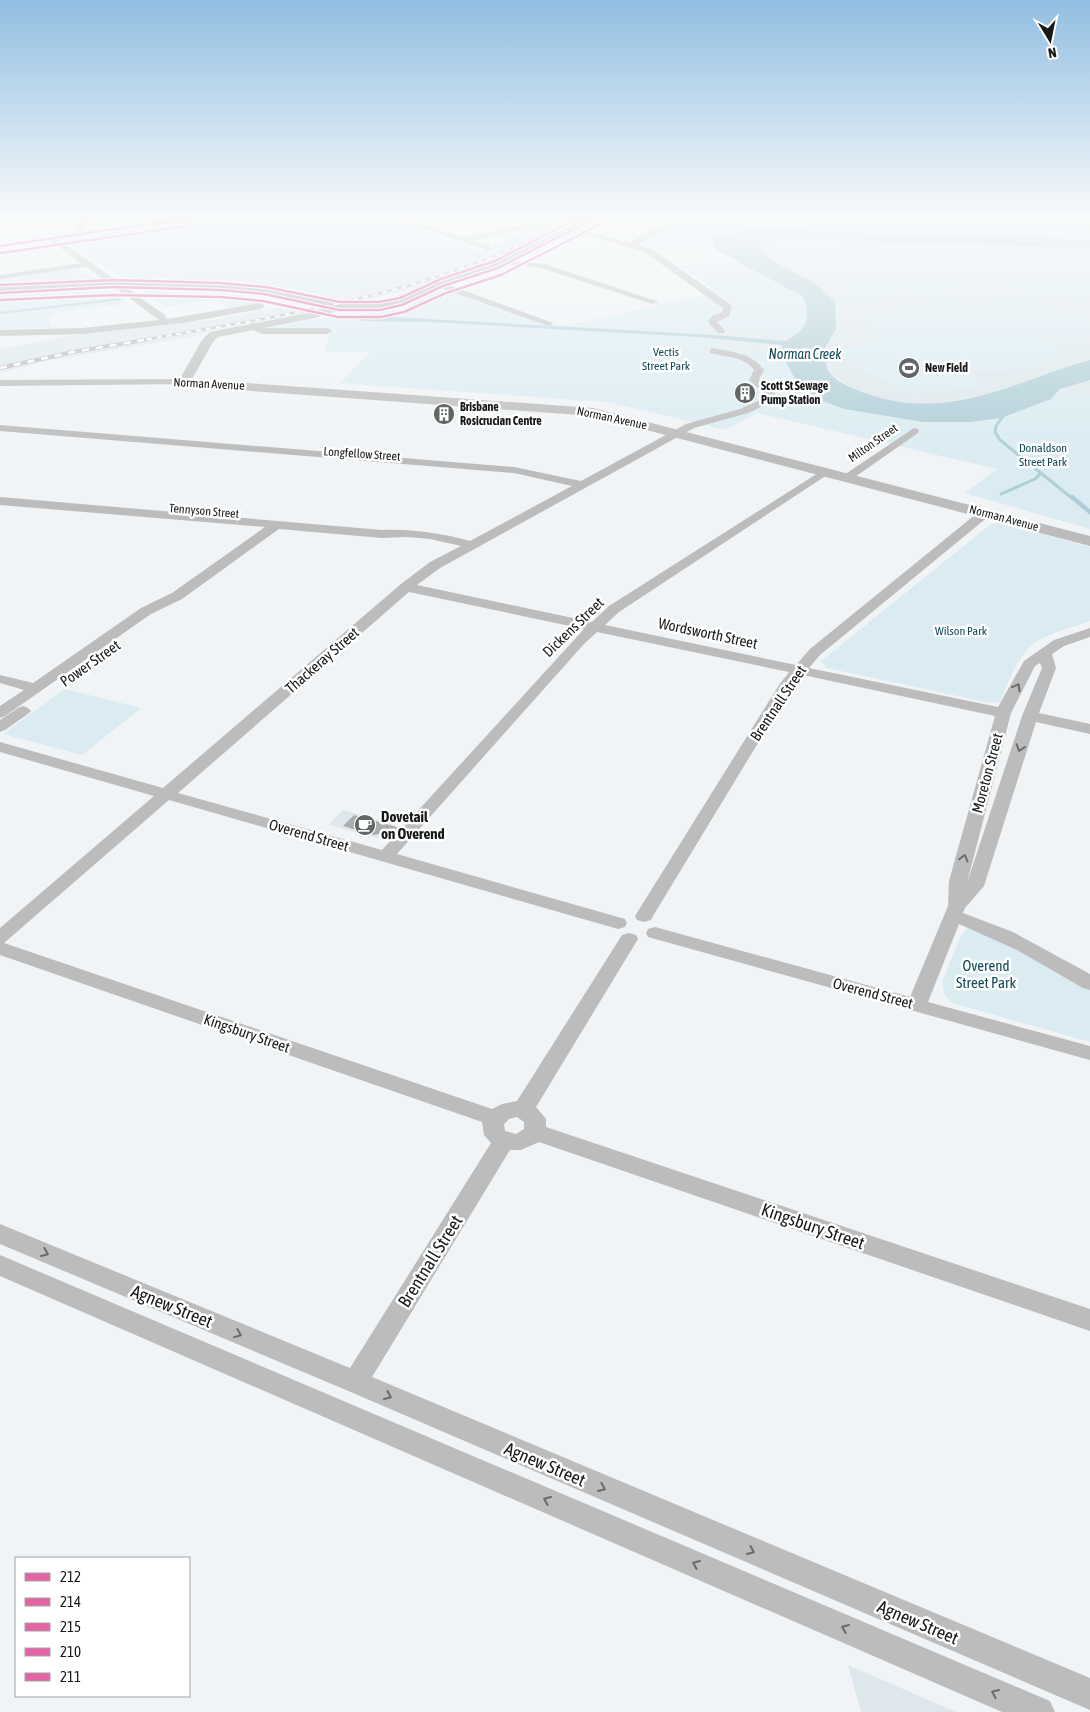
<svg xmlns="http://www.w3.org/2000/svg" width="1090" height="1712" viewBox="0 0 1090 1712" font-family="'Asap Condensed',sans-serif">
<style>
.built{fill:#dee8ec}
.green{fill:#daecf2}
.water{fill:#b0ced7}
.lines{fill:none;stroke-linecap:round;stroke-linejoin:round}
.stream-far2{stroke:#b0ced7;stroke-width:2.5}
.stream-far1{stroke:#b0ced7;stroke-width:3}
.stream{stroke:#b0ced7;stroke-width:4.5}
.building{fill:#aaacad}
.minor{fill:#bcbcbc;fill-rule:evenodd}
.tertiary{fill:#bcbcbc;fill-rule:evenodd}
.secondary{fill:#b2b2b1;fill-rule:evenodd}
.rail-far1-casing{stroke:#b8b8ba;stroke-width:2.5}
.rail-casing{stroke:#b8b8ba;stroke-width:4}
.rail-far1{stroke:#fff;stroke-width:2;stroke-dasharray:5;stroke-linecap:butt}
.rail{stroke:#fff;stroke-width:2.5;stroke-dasharray:7;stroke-linecap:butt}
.bus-1-casing{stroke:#fff;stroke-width:4.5}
.bus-2-casing{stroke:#fff;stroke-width:4.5}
.bus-3-casing{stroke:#fff;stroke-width:4.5}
.bus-4-casing{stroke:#fff;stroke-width:4.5}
.bus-5-casing{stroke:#fff;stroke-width:4.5}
.bus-1{stroke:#e463a4;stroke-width:2.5}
.bus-2{stroke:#e463a4;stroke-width:2.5}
.bus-3{stroke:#e463a4;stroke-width:2.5}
.bus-4{stroke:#e463a4;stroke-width:2.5}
.bus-5{stroke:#e463a4;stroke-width:2.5}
.oneway{stroke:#696a6b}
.labels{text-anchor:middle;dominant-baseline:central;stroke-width:5;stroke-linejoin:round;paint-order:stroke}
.far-park-label{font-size:12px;fill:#0f4a58;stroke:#fff}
.far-poi-label{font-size:12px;font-weight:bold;fill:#16191a;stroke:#fff;text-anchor:start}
.far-street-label{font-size:12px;fill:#16191a;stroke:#fff}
.far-water-label{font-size:14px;font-style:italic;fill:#124c5a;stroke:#fff}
.street-label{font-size:15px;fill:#16191a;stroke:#fff}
.poi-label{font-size:15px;font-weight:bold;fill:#16191a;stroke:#fff;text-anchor:start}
.park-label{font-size:15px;fill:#0f4a58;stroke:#fff}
.near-street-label{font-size:18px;fill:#16191a;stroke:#fff}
</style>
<rect width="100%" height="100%" fill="#f0f4f6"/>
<g class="built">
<polygon points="559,217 586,217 477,266 417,287 359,303 338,301 322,295 415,273 459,259 464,257 464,254 495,247 493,246"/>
<polygon points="794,239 1090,248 1090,396 1060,389 1005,388 985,396 926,405 885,400 848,387 829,372 824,350 836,329 814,283 788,270 764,253 760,246 763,241"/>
<polygon points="291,305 315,311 211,330 198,336 45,361 0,373 0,349 69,336 195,319 199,322 217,319"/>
<polygon points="724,328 793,337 782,345 782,355 719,346"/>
<polygon points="343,810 394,824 381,839 329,825"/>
<polygon points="848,1665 956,1712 861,1712"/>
</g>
<g class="green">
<polygon points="206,217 378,217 478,250 464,254 464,257 459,259 415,273 322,295 294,289 258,285 125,279 59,238"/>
<polygon points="679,217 1090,217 1090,240 970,234 939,236 754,228 715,237 712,243 658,249 640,243 672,227 686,224 684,221 674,219"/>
<path d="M838,241L842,245C873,242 954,245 971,273L968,281L963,284L964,287L945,290L953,301H930L925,292L881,291L885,299H848L845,289H864L830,281L819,272L798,273L776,242Z"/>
<path d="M1004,250H1039L1090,257V299L1047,297L1005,287L976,267C978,255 994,253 1004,250Z"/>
<path d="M739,261L802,296C812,316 808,322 793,337L724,328L719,346L782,355L802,389L817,399L844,409L899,418L926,422L1051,399L1060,389L1090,396V529L965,493L997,469L757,413L725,430L608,402L340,383L370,352H324L331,330L264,329L310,320L400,310C416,305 431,290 449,291L550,325L565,326L716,292L681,266Z"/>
<polygon points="69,270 80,270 94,280 0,285 0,279"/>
<polygon points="106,291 110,291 128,304 53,313 55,316 47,317 53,329 32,327 0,330 0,296"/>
<polygon points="143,291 237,295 271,302 231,309 215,299 166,307"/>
<path d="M1023,297L1090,322V336L1063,341L1047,335L1054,345C1054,348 1054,353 1052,356C1040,374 981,372 961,370L988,385L910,396L832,351L880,344L867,329C881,294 964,310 992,315L972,306Z"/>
<path d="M1001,523L1090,547V621C1071,628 1044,634 1030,647C1015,661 1008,684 1000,702L990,703L827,668L821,661L991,524Z"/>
<polygon points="65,689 141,708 82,755 3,734"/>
<polygon points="968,928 977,928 1090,989 1090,1042 952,1003 944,993 942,982 961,935"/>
</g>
<g class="water">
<path d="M754,228L939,236L970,234L1090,240V248L794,239L763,241L760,246C771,266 797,271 815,284C822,289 829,296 835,302L836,329L824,350C826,356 826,367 829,372C837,383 854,389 865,393C947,423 1013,382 1090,360V380L1060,389L1051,399L1001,418L970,422H923L844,409L817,399L802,389L794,377L782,355V345L697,337L428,322L363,321L350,318L375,316L714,335L786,341C806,329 813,318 802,296L716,250L712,243L715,237Z"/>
<polygon points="119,298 122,300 0,314 0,312"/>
</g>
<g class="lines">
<polyline class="stream-far2" points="752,217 763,231"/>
<g class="stream-far1">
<polyline points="1006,412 996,426 995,432 1000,440 1073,499"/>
<polyline points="1001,494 1035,479 1041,473"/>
</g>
<polyline class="stream" points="1072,497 1090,512"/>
</g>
<polygon class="building" points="354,815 400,828 398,830 374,835 343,826"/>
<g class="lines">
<g class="minor">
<polygon points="81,217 88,217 82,232 182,217 203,217 59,240 165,315 167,319 261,303 265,306 261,309 182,323 82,334 0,336 0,330 82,328 159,320 87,267 0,279 0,275 81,263 51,241 0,248 0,244 74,233"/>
<polygon points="388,217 400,217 463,238 541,222 545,224 471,241 490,246 490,250 487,250"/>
<polygon points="672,220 679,222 637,245 652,249 731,305 732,307 729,316 717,322 725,331 724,333 718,333 708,322 712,316 722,312 723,308 646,253 570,229 574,227 629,243"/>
<polygon points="497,259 545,264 659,302 652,304 541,268 500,263 497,263"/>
<polygon points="435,282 441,282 553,323 552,325 546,325 435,286"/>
<polygon points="252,323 264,328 328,328 332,331 328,334 262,334 249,328 248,326"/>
<path d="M713,348C732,352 752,353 764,370L759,379L775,393L774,401L748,413L694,428L440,568L417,585L592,622L609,606L826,468L832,471L830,473L619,612L605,625L796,665L810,649L981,510H989L991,513L989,516L820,655L809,668L998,707L1024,661L1054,640L1090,628V637L1064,646L1052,654L1056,668L1039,713L1090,724V734L1036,722L984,886L965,908L963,913L1013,932L1090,974V990L1083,988L1017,950L959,924L928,1002L1090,1046V1060L648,937L646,933L648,929L655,927L910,997L948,906L949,881L995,716L803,675L792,687L653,916L651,920L644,922L637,920L635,916L779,685L789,672L597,632L584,644L397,854L625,919L627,923L625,927L618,929L611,927L169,800L4,943L492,1109L502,1104L517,1101L622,935L629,933L636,935L638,939L536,1107L546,1119V1127L1090,1309V1331L539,1142L521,1150H510L372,1377L1090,1678V1710L346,1390L0,1244V1224L350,1368L491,1143L484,1135L482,1122L0,955V928L154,796L0,752V742L163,788L401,584L430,562L461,546L430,539L407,537L382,538L279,529L182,599L151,614L5,716L0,718V706L24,690L0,683V675L33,683L141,608L172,593L265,527L0,505V497L382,530C414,529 439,533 470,541L572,486L514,473L0,431V425L514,467L581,481L686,424L740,409L765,398V394L749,380L754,370C744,356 725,357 710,353V349ZM409,592L584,629L382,850L178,793ZM1040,663L1042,668L1022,716L967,883L1011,713L1035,666ZM517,1117L524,1122V1129L516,1134L505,1131L504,1124L509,1119Z"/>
<polygon points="184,379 187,380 187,384 0,386 0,380"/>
<polygon points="914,428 918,429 919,431 918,433 852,479 844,479 842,477 844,475"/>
<polygon points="23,706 28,708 31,711 28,714 5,730 0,732 0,720 18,708"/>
<polygon points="0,1255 1050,1701 1055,1712 1002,1712 0,1276"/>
</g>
<polygon class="tertiary" points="343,303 349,306 347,308 315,318 218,337 213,342 192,379 593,408 1090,536 1090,546 593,416 184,386 178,382 202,340 210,332 313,312"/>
<path class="secondary" d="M589,217H603L530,254L400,304L377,309H340L265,294L215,290L123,288L0,293V285C82,281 165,277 246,285C296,289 342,309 392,298L522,250Z"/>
<g class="rail-far1-casing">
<path id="rail-far1" d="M137,341C251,321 369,304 479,262C513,249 546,232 579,217"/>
</g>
<g class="rail-casing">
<polyline id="rail" points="0,368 73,352 144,340"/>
</g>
<use href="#rail-far1" class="rail-far1"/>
<use href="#rail" class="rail"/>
<g class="bus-1-casing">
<polyline id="bus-1" points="0,293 113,287 220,290 264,294 339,310 380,310 402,305 443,286 498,268 597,217"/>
</g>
<g class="bus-2-casing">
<polyline id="bus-2" points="0,300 113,295 220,297 263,301 338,317 381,317 404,312 446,293 501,275 601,224"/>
</g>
<g class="bus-3-casing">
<polyline id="bus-3" points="0,285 113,280 220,283 266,287 340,302 379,302 400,298 441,279 495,261 580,217"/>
</g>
<g class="bus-4-casing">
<polyline id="bus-4" points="0,246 197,217"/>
</g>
<g class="bus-5-casing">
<polyline id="bus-5" points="1,253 201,224"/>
</g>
<use href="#bus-1" class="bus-1"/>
<use href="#bus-2" class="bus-2"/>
<use href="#bus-3" class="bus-3"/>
<use href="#bus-4" class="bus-4"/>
<use href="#bus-5" class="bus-5"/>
</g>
<defs><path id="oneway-chevron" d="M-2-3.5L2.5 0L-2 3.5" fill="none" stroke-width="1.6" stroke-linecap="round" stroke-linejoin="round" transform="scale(1.25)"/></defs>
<g class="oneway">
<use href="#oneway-chevron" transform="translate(1017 687) rotate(-61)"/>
<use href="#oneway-chevron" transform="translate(1020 748) rotate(108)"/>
<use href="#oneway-chevron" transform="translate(964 858) rotate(-75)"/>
<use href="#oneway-chevron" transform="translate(45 1253) rotate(23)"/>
<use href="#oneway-chevron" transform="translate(238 1334) rotate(22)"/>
<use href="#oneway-chevron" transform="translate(388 1396) rotate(24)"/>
<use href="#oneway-chevron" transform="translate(602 1488) rotate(23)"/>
<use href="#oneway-chevron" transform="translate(547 1500) rotate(-157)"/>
<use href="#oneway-chevron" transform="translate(751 1551) rotate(23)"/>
<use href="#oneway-chevron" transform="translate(696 1564) rotate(-157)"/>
<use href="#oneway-chevron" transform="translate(845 1628) rotate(-157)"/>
<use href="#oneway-chevron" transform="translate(995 1693) rotate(-157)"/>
</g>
<linearGradient id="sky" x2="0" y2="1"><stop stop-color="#91bee1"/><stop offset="0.47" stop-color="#f8fafb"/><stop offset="1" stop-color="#f8fafb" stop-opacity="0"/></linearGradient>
<rect width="1090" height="457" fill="url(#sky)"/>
<defs>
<g id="stadium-disc" transform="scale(1.125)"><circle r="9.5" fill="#626667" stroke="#fff"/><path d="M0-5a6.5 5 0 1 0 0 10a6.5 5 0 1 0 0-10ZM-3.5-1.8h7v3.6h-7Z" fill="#fff"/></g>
<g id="building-disc" transform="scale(1.125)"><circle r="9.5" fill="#626667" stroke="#fff"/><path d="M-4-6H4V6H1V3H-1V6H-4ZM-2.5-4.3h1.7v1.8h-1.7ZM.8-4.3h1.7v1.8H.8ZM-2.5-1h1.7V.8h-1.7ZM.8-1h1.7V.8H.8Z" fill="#fff"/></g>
<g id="cafe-disc" transform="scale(1.125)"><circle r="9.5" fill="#626667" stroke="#fff"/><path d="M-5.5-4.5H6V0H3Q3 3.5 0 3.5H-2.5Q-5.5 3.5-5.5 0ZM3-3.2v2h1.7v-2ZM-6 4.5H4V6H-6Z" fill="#fff"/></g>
</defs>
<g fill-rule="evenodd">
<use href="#stadium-disc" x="909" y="368"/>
<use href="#building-disc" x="745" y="393"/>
<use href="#building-disc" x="444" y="414"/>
<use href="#cafe-disc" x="365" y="825"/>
</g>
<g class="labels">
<g class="far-park-label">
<text x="666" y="352">Vectis<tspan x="666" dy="14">Street Park</tspan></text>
<text x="1043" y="448">Donaldson<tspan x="1043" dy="14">Street Park</tspan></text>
<text x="961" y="631">Wilson Park</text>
</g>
<g class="far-poi-label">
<text x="925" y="368">New Field</text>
<text x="761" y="386">Scott St Sewage<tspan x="761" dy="14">Pump Station</tspan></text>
<text x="460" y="407">Brisbane<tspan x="460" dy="14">Rosicrucian Centre</tspan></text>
</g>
<g class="far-street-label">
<text transform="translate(209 384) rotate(3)">Norman Avenue</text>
<text transform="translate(612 418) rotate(12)">Norman Avenue</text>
<text transform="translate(873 443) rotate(-35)">Milton Street</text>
<text transform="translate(362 454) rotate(4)">Longfellow Street</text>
<text transform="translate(204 511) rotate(5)">Tennyson Street</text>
<text transform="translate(1004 518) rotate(15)">Norman Avenue</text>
</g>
<g class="far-water-label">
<text x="805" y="354">Norman Creek</text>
</g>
<g class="street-label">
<text transform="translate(573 627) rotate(-44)">Dickens Street</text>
<text transform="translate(708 633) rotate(12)">Wordsworth Street</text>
<text transform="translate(322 660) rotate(-41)">Thackeray Street</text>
<text transform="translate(90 663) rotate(-35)">Power Street</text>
<text transform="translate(778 703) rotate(-56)">Brentnall Street</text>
<text transform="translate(987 773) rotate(-75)">Moreton Street</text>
<text transform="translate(309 835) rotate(16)">Overend Street</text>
<text transform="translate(873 993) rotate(15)">Overend Street</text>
<text transform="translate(247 1033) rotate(19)">Kingsbury Street</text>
</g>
<g class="poi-label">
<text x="381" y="816">Dovetail<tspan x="381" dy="17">on Overend</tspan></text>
</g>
<g class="park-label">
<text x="986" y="965">Overend<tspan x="986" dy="17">Street Park</tspan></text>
</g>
<g class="near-street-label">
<text transform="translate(813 1226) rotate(19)">Kingsbury Street</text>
<text transform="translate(430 1261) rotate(-58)">Brentnall Street</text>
<text transform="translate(172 1306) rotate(22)">Agnew Street</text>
<text transform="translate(545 1464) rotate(23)">Agnew Street</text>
<text transform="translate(918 1622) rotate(23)">Agnew Street</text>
</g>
</g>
<rect x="15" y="1557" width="175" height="140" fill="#ffffff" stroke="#a2a3a3"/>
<rect x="25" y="1573" width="25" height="8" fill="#e463a4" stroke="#a2a3a3"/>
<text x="60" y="1582" font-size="15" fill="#16191a">212</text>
<rect x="25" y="1598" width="25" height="8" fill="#e463a4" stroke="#a2a3a3"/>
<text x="60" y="1607" font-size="15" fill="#16191a">214</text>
<rect x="25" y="1623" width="25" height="8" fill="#e463a4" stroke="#a2a3a3"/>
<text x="60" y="1632" font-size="15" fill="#16191a">215</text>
<rect x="25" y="1648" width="25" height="8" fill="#e463a4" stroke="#a2a3a3"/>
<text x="60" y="1657" font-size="15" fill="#16191a">210</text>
<rect x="25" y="1673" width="25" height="8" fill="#e463a4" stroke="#a2a3a3"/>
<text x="60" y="1682" font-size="15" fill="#16191a">211</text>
<g transform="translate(1050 40) rotate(170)" stroke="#ffffff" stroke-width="4" paint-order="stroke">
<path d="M0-4L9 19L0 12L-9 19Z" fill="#16191a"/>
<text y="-8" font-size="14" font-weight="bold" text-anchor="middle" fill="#16191a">N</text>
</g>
</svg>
